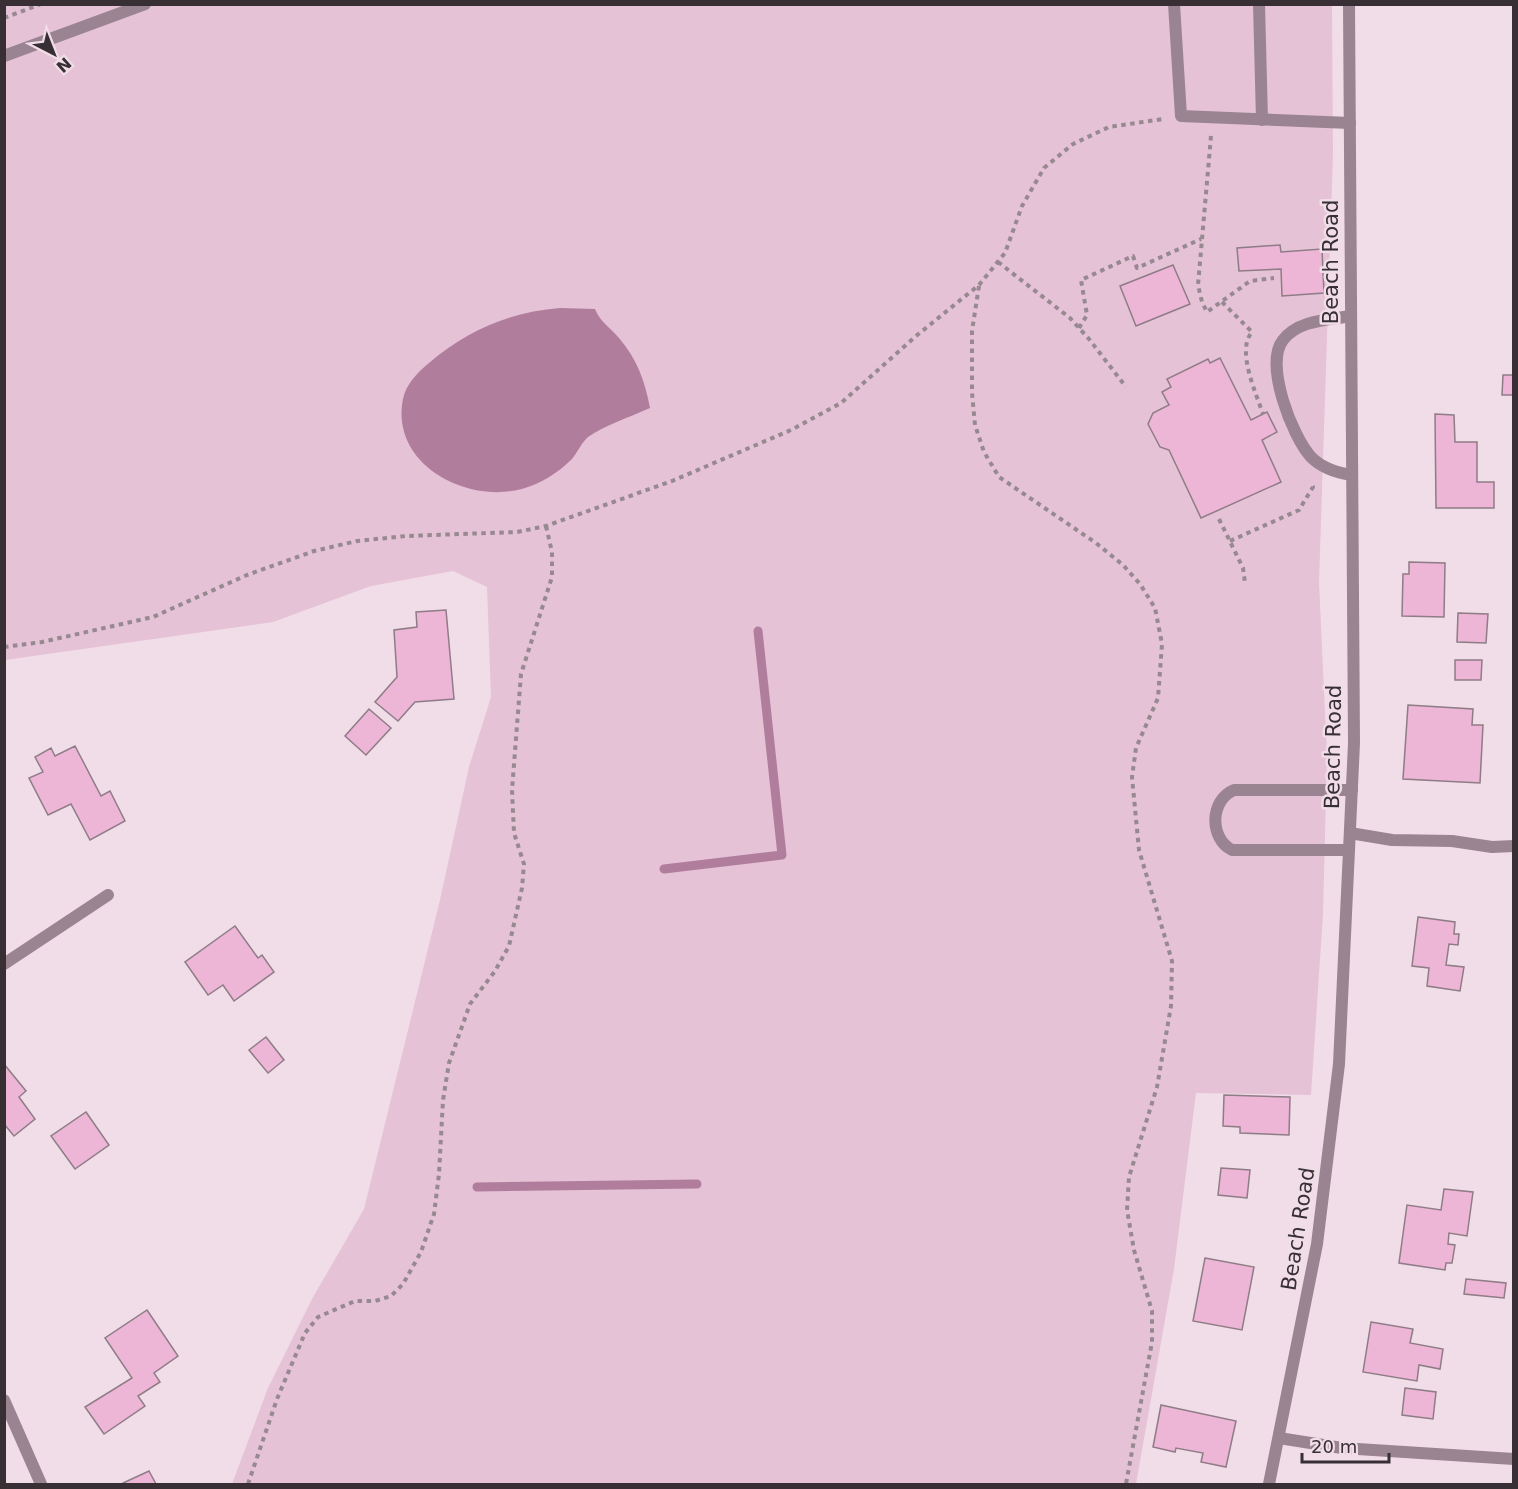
<svg xmlns="http://www.w3.org/2000/svg" width="1518" height="1489" viewBox="0 0 1518 1489" font-family="'DejaVu Sans',sans-serif">
<style>
.green{fill:#e5c2d6}
.water{fill:#b07d9c}
.lines{fill:none;stroke-linecap:round;stroke-linejoin:round}
.stream{stroke:#b07d9c;stroke-width:9}
.building{fill:#edb5d6;stroke:#8e7c86;stroke-width:1.5}
.path{stroke:#978990;stroke-width:4;stroke-dasharray:4.5 4.5;stroke-linecap:butt}
.service{stroke:#9b8491;stroke-width:12}
.minor{stroke:#9b8491;stroke-width:12}
.labels{text-anchor:middle;dominant-baseline:central;stroke-width:5;stroke-linejoin:round;paint-order:stroke}
.street-label{font-size:21px;fill:#372f33;stroke:#f1dde8}
</style>
<rect width="100%" height="100%" fill="#f1dde8"/>
<polygon class="green" points="4,5 1332,5 1333,154 1319,582 1327,757 1323,914 1311,1095 1196,1093 1174,1269 1136,1484 232,1484 268,1388 312,1299 364,1209 440,900 469,767 491,697 487,587 453,571 371,586 273,622 5,660"/>
<path class="water" d="M560,308L595,309C600,322 610,327 619,338C637,359 645,381 650,408C630,417 605,425 588,437C582,442 577,453 572,459C558,473 540,484 522,489C466,504 390,464 403,399C406,384 418,372 429,363C467,330 510,312 560,308Z"/>
<g class="lines">
<g class="stream">
<polyline points="664,869 782,855 758,631"/>
<polyline points="477,1187 697,1184"/>
</g>
</g>
<g class="building">
<polygon points="1280,245 1281,252 1322,249 1324,293 1282,296 1281,269 1239,271 1237,248"/>
<polygon points="1173,265 1190,304 1136,326 1120,286"/>
<polygon points="1220,358 1251,420 1267,412 1277,432 1262,440 1281,482 1201,518 1169,450 1160,447 1148,424 1153,413 1169,405 1162,392 1171,387 1167,379 1208,359 1210,363"/>
<polygon points="1503,375 1514,375 1514,395 1502,395"/>
<polygon points="1435,414 1454,415 1455,442 1477,442 1477,482 1494,482 1494,508 1436,508"/>
<polygon points="1409,562 1445,563 1444,617 1402,616 1403,574 1409,574"/>
<polygon points="446,610 454,699 415,702 398,721 375,702 397,677 394,630 417,627 416,612"/>
<polygon points="1458,613 1488,614 1486,643 1457,642"/>
<polygon points="1455,660 1482,660 1481,680 1455,680"/>
<polygon points="1408,705 1473,709 1472,725 1483,725 1480,783 1403,779"/>
<polygon points="369,709 391,728 366,755 345,736"/>
<polygon points="75,746 101,796 110,791 125,821 90,840 71,804 48,815 29,778 43,772 35,757 51,748 55,756"/>
<polygon points="1418,917 1455,922 1454,934 1459,934 1458,945 1449,944 1446,965 1464,967 1460,991 1427,986 1429,968 1412,966"/>
<polygon points="235,926 258,958 262,955 274,972 234,1001 223,985 208,995 185,962"/>
<polygon points="266,1037 284,1060 268,1073 249,1050"/>
<polygon points="4,1064 26,1091 19,1097 35,1119 14,1136 4,1124"/>
<polygon points="1224,1095 1290,1097 1289,1135 1240,1133 1240,1127 1223,1126"/>
<polygon points="86,1112 109,1145 75,1169 51,1136"/>
<polygon points="1221,1168 1250,1170 1247,1198 1218,1195"/>
<polygon points="1444,1189 1473,1192 1467,1236 1449,1233 1448,1244 1455,1245 1452,1263 1446,1263 1445,1270 1399,1263 1407,1205 1441,1210"/>
<polygon points="1205,1258 1254,1267 1242,1330 1193,1321"/>
<polygon points="1466,1279 1506,1283 1504,1298 1464,1294"/>
<polygon points="147,1310 178,1356 154,1373 160,1382 138,1396 145,1406 104,1434 85,1407 132,1378 105,1338"/>
<polygon points="1371,1322 1413,1329 1410,1343 1443,1349 1440,1369 1419,1365 1417,1381 1363,1372"/>
<polygon points="1405,1388 1436,1392 1433,1419 1402,1415"/>
<polygon points="1161,1405 1236,1421 1226,1467 1201,1462 1203,1453 1176,1448 1175,1452 1153,1447"/>
<polygon points="149,1471 156,1484 123,1484 123,1483"/>
</g>
<g class="lines">
<g class="path">
<polyline points="4,18 41,4"/>
<polyline points="1211,136 1198,285 1202,302 1207,312 1250,281 1274,278"/>
<polyline points="998,262 1070,318 1089,339 1126,387"/>
<polyline points="979,286 972,331 972,393 975,425 984,452 999,477 1096,543 1123,565 1140,584 1155,608 1162,644 1158,698 1136,748 1132,777 1139,850 1172,961 1171,1006 1157,1087 1129,1177 1127,1210 1134,1250 1152,1311 1152,1342 1126,1484"/>
<path d="M1222,302L1252,332C1236,350 1256,393 1263,414"/>
<polyline points="1079,328 1087,315 1081,280 1133,256 1137,268 1201,239"/>
<polyline points="1219,519 1243,568 1245,583"/>
<polyline points="1230,541 1299,510 1313,487 1310,483"/>
<polyline points="4,647 42,642 153,617 247,575 314,551 357,541 406,536 517,532 546,526 672,481 791,430 841,403 916,336 979,285 1005,253 1022,206 1044,168 1073,144 1109,127 1163,119"/>
<polyline points="248,1484 277,1399 305,1333 318,1317 355,1301 375,1301 391,1296 403,1284 421,1252 434,1214 439,1174 443,1100 449,1063 470,1004 495,971 509,946 522,888 524,864 514,833 512,790 521,674 552,577 552,552 546,526"/>
</g>
<g class="service">
<polyline points="1174,4 1181,116 1350,123"/>
<polyline points="1259,4 1262,120"/>
<path d="M1351,316C1328,320 1298,320 1283,340C1264,364 1292,436 1311,457C1322,468 1337,473 1352,475"/>
<path d="M1349,850H1232C1209,838 1210,800 1234,790H1352"/>
</g>
<g class="minor">
<polyline points="4,56 145,4"/>
<polyline points="1350,833 1392,840 1452,841 1492,847 1514,846"/>
<polyline points="4,964 108,895"/>
<polyline points="4,1400 41,1484"/>
<polyline points="1279,1438 1342,1448 1514,1459"/>
<polyline points="1269,1484 1317,1244 1339,1064 1354,743 1349,4"/>
</g>
</g>
<g class="labels">
<g class="street-label">
<text transform="translate(1331 262) rotate(-90)">Beach Road</text>
<text transform="translate(1333 747) rotate(-89)">Beach Road</text>
<text transform="translate(1298 1229) rotate(-81)">Beach Road</text>
</g>
</g>
<rect width="1518" height="1489" fill="none" stroke="#372f33" stroke-width="12"/>
<g transform="translate(54 54) rotate(138)" stroke="#f1dde8" stroke-width="4.5" paint-order="stroke">
<path d="M0-4.5L10 22L0 15L-10 22Z" fill="#372f33"/>
<text y="-9" font-size="16" font-weight="bold" text-anchor="middle" fill="#372f33">N</text>
</g>
<path d="M1302 1453v9h87v-9" fill="none" stroke="#372f33" stroke-width="3"/>
<text x="1311" y="1453" font-size="18" fill="#372f33" stroke="#f1dde8" stroke-width="4.5" paint-order="stroke">20 m</text>
</svg>
